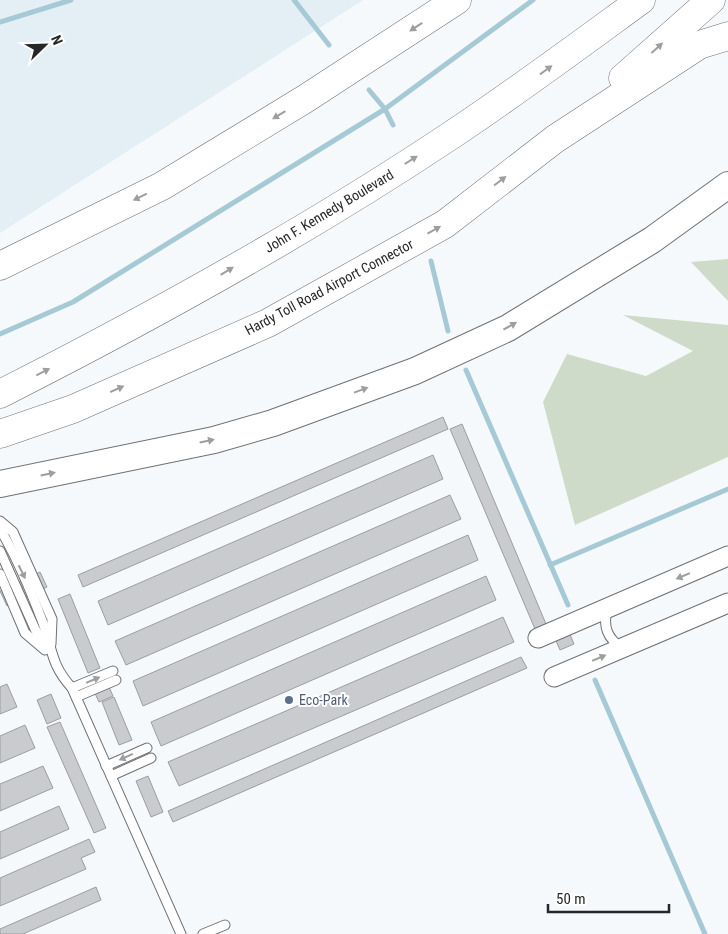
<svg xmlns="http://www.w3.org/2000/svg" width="728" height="934" viewBox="0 0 728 934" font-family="'Roboto Condensed',sans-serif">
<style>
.built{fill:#e4eef5}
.green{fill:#cedbc8}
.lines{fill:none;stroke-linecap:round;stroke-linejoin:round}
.stream{stroke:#a6c9d6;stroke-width:5}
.building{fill:#c9cbce;stroke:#9b9ea0}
.lane-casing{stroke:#6f7173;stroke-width:11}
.street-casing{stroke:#6f7173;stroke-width:21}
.secondary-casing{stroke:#6f7173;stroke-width:28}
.highway-casing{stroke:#6f7173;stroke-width:29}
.lane{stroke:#fff;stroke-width:9}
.street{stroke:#fff;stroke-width:19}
.secondary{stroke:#fff;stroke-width:26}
.highway{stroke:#fff;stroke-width:28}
.oneway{fill:#9d9e9e}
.service-dot{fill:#5c6f8a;stroke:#fff;stroke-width:2}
.labels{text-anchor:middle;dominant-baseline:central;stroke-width:4;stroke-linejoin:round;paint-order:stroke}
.street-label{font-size:14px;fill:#262728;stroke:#fff}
.service-label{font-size:14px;fill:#4e5e75;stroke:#fff;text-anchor:start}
</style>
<rect width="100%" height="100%" fill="#f6f9fc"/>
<polygon class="built" points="0,0 363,0 0,233"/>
<g class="green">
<polygon points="728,259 728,301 691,262"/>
<polygon points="623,315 728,325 728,457 575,525 543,402 567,354 646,376 693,351"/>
</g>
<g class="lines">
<g class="stream">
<polyline points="294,0 329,45"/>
<polyline points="0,22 71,0"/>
<polyline points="369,90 385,109 393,125"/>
<polyline points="431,261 448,331"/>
<polyline points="0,334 73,302 385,109 533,0"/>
<polyline points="466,370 568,605"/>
<polyline points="550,565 728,489"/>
<polyline points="595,680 705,934"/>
</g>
</g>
<g class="building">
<polygon points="443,417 448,429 83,587 78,575"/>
<polygon points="462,424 546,624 535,629 450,429"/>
<polygon points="433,455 443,479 108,625 98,601"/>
<polygon points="450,495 461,519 126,665 115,641"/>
<polygon points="468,535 478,560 143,706 133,681"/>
<polygon points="40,572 47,587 7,606 0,591"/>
<polygon points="486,576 496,600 161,746 151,722"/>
<polygon points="70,594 100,668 88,673 58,599"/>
<polygon points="503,617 514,642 179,786 168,762"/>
<polygon points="564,620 574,644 560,650 550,627"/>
<polygon points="521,657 527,668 173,822 168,811"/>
<polygon points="102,671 113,696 99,702 88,678"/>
<polygon points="7,684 17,707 0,714 0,687"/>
<polygon points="51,694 61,718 47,724 37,700"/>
<polygon points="114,697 132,740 119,745 102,702"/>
<polygon points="60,722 106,828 94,833 47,727"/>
<polygon points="25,725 35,748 0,763 0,736"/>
<polygon points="43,766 53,788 0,811 0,784"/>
<polygon points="148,776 163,812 151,817 136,781"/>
<polygon points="59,806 69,829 0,859 0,832"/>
<polygon points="89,839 95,852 81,858 86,869 0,906 0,878"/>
<polygon points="96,887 101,900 23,934 0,934 0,929"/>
</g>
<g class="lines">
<g class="lane-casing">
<g id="lane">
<polyline points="0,521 13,532 52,619 51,644"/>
<path d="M0,529C17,557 31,591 43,623C53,651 51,665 72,688L181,934"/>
<polyline points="0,551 35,629 45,646"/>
<polyline points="0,574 25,633 45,650"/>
<path d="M607,609C603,627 607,638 622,648"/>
<polyline points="72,688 113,671"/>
<polyline points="76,697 116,680"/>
<polyline points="106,766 147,748"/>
<polyline points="111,776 151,758"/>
<polyline points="203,934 225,925"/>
</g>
</g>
<g class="street-casing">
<g id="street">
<polyline points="538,638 728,556"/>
<polyline points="554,677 728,603"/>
</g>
</g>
<g class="secondary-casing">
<polyline id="secondary" points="0,484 214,440 273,423 415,371 508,328 652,240 728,185"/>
</g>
<g class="highway-casing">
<g id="highway">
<polyline points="623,78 711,0"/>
<polyline points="0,266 162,186 305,99 457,0"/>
<path d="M0,394C154,316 306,232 450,136C515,93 578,46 641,0"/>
<polyline points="0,434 73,409 268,323 445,224 555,139 699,45 728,36"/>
</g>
</g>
<use href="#lane" class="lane"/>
<use href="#street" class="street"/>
<use href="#secondary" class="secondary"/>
<use href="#highway" class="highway"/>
</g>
<defs><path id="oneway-solid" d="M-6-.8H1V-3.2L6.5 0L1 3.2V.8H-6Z" transform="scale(1.25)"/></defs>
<g class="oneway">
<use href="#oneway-solid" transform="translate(416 27) rotate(147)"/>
<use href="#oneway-solid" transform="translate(657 48) rotate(-42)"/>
<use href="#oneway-solid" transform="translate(546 70) rotate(-36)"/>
<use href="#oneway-solid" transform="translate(279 115) rotate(149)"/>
<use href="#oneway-solid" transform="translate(411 160) rotate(-32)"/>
<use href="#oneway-solid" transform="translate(500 181) rotate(-37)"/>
<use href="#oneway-solid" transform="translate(140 197) rotate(154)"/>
<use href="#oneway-solid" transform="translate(434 230) rotate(-29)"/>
<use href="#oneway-solid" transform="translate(227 271) rotate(-31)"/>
<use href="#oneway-solid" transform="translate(510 326) rotate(-29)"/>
<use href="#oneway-solid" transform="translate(43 372) rotate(-27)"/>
<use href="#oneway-solid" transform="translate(117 389) rotate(-24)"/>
<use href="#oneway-solid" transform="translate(361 390) rotate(-20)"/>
<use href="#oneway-solid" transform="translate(207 441) rotate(-12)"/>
<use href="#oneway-solid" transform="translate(48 474) rotate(-12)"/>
<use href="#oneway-solid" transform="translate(22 572) rotate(64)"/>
<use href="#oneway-solid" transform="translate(683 576) rotate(157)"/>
<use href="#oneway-solid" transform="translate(599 658) rotate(-23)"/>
<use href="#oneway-solid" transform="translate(93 680) rotate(-23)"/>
<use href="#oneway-solid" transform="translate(126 757) rotate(156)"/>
</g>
<circle class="service-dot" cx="289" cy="700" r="5"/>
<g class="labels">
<g class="street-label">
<text transform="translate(329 211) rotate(-31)">John F. Kennedy Boulevard</text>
<text transform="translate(329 287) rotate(-28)">Hardy Toll Road Airport Connector</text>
</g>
<g class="service-label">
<text x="299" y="700">Eco-Park</text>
</g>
</g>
<g transform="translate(45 45) rotate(67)" stroke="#ffffff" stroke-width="4" paint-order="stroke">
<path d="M0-4L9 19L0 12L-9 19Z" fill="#262728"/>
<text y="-8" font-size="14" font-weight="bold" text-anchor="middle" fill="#262728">N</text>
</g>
<path d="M548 904v8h121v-8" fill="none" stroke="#262728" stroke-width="2.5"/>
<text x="556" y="904" font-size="15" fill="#262728" stroke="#ffffff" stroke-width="4" paint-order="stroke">50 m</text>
</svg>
